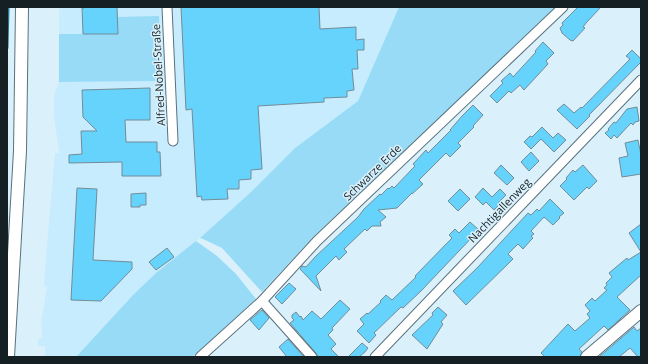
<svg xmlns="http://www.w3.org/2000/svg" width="648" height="364" viewBox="0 0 648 364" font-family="'Open Sans',sans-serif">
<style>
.built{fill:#c7ecfd}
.green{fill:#98dbf7}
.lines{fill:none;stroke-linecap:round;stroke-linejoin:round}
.stream{stroke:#247a98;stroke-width:3}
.building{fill:#66d3fd;stroke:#728c98}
.street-casing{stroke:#58727d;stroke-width:11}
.secondary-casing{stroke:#58727d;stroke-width:14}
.street{stroke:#fff;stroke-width:9}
.secondary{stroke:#fff;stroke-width:12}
.labels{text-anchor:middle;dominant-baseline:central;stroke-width:3;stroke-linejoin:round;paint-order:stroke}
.street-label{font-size:11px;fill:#152024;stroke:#daf1fc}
</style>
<rect width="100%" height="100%" fill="#daf1fc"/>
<polygon class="built" points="62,7 399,7 358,101 295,148 251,192 200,238 156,273 133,295 76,357 45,357 45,346 38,346 38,339 42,338 42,328 41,324 47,287 44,286 45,268 55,153 59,153 54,115 54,96 59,82 161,81 118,34 59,34 59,8 62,9"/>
<g class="green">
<polygon points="399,7 556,7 315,235 262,292 222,248 203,239 200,238 251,192 295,148 358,101"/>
<polygon points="159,16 161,81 59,82 59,34 117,34 117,17"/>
<polygon points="196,241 217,256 236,274 256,299 244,310 192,357 76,357 133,295 156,273"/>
</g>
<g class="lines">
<polyline class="stream" points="7,48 8,7"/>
</g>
<g class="building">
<polygon points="84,7 117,7 118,34 83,34 82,8 84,8"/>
<polygon points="181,7 319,7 320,29 356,27 356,40 364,39 364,50 357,50 358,69 352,69 354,90 347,91 347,97 324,98 324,102 258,106 262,169 251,170 251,179 239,180 239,189 227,189 228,199 202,200 201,196 197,197 192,109 186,110"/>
<polygon points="578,7 601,7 586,23 583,27 585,28 573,41 570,40 562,33 560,28 563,25 562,23"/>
<polygon points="543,42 554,53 546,61 548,64 524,90 520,85 511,93 509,91 497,103 490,96 503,83 501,81 510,73 513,77 536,52 535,51"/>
<polygon points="632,50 641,59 641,62 589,115 590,116 577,129 557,110 564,104 574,113 581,107 582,108 630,59 626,56"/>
<polygon points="150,88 150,120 125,120 126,142 157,142 157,152 160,152 161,176 122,176 122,162 69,163 69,155 82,154 81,131 97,131 83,117 82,90"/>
<polygon points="473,105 483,115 473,126 474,127 458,143 461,146 450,157 446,153 419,180 423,184 412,194 412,193 397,208 378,210 386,217 380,222 381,226 372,226 367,231 365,229 344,249 347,252 339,260 336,256 316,276 321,291 300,269 302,266 306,267 316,256 358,217 364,209 380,194 381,195 388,188 389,189 392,186 394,188 415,166 413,164 426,150 428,153 451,130 450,130 462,116"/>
<polygon points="637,107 639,121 635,122 633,125 631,123 617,138 614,135 611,139 605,133 609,130 608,129 614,122 616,123 627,109"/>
<polygon points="542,127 553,138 558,133 566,140 554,152 541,139 531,149 524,142 530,136 532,137"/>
<polygon points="638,140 641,155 641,174 622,177 619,158 628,156 625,143"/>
<polygon points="531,152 539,161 529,171 521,162"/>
<polygon points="501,165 514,178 507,185 494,173"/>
<polygon points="583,165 597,181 589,189 587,187 574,200 560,186 567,179 566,178 573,170 575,172"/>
<polygon points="77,188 97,189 93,260 132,262 132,269 101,301 71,300"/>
<polygon points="483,188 492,197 500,189 506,195 498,203 500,204 494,210 486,202 483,205 475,197"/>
<polygon points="460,189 470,199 458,211 448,201"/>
<polygon points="146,193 146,205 140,205 140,207 131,207 131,194"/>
<polygon points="550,199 564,213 559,217 560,218 553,225 544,217 531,231 534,234 531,236 533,238 530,241 523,249 518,244 508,254 513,259 466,305 453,291 477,268 528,213 531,215 537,209 539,211"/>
<polygon points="470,222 479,230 421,291 403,308 401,307 374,333 376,335 369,343 357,331 364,324 360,319 367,313 368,314 381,302 380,301 386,295 392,300 416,277 415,276 452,238 449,235 455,229 459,233"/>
<polygon points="641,224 641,275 617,297 630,310 608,330 604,326 579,349 582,352 580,357 545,357 541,353 568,324 575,331 590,318 587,314 590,311 585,305 592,298 595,301 607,290 604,288 607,285 606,283 612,277 609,273 627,258 628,260 641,252 629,233"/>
<polygon points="167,248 174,257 156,270 149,262"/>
<polygon points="289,283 296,289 282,304 275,297"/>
<polygon points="340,300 350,309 332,328 333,330 328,335 336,344 331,349 339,357 318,357 316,353 290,323 294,320 292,318 292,315 296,312 300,317 301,316 303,320 312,311 321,319"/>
<polygon points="438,307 447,315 441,322 443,324 427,349 412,335 433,315 432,313"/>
<polygon points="262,310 269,318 259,330 250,320"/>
<polygon points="634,327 637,331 641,328 641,357 638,357 630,348 619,357 599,357"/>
<polygon points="288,339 304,357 287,357 279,347"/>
<polygon points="362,343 368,348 365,352 359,357 348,357"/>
</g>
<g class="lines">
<g class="street-casing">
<g id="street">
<polyline points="167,7 173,141"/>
<polyline points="262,301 312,357"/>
<polyline points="200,357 262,301 317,241 563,7"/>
<polyline points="375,357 641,80"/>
</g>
</g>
<g class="secondary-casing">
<g id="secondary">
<polyline points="8,357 20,151 22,7"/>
<polyline points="587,357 641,311"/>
</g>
</g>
<use href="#street" class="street"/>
<use href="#secondary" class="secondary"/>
</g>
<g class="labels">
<g class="street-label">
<text transform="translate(158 75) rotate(-93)">Alfred-Nobel-Straße</text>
<text transform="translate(372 172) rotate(-44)">Schwarze Erde</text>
<text transform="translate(499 210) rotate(-46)">Nachtigallenweg</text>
</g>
</g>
<rect width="648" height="364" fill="none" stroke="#152024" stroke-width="16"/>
</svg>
